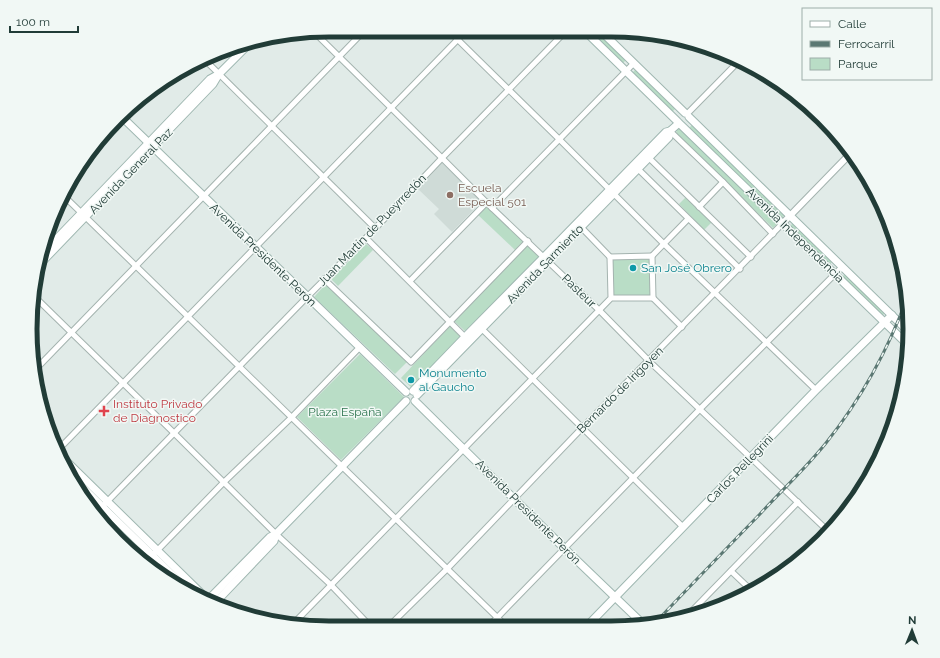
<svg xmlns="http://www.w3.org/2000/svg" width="940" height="658" viewBox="0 0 940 658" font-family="Raleway,sans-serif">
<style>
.built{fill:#cfdbd7}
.green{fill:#b9ddc6}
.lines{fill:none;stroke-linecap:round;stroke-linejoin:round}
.minor-casing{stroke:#a4b3af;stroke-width:7}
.tertiary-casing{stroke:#a4b3af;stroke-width:8}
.secondary-casing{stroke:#9fb7b1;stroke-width:9}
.minor{stroke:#fff;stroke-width:5}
.tertiary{stroke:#fff;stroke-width:6}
.secondary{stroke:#fff;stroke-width:7}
.rail-casing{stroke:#5b7873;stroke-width:3}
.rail{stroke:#f1f8f5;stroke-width:1.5;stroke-dasharray:4.5;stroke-linecap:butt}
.education-dot{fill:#8d6e63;stroke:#f1f8f5;stroke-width:1.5}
.culture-dot{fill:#0f9aa8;stroke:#f1f8f5;stroke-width:1.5}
.health-dot{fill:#e0444e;stroke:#f1f8f5;stroke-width:1.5}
.labels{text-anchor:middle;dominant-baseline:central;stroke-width:3;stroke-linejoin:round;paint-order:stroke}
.street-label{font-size:12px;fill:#213c37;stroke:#f1f8f5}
.education-label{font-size:12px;fill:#785e54;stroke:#f1f8f5;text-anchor:start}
.culture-label{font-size:12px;fill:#0d838f;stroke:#f1f8f5;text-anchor:start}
.health-label{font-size:12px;fill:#be3a42;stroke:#f1f8f5;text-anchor:start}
.park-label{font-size:12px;fill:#2b734d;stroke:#f1f8f5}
.rim{fill:none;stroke:#213c37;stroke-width:5}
</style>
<rect width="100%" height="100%" fill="#e1ebe8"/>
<polygon class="built" points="442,163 482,201 452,232 434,214 439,209 418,189"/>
<g class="green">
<polygon points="594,34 600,35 626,60 623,63"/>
<polygon points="635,70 675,109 672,112 632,73"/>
<polygon points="692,125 785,215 782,218 689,128"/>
<polygon points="680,127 779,222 773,228 676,134 677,129"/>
<polygon points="686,197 712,222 704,230 679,204"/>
<polygon points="486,205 524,240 515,250 477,214"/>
<polygon points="793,223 833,261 830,264 790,226"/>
<polygon points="366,244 373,250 338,286 331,279"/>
<polygon points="527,245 539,257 465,331 454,321"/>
<polygon points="649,258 651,294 648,296 614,296 613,295 612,261 614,259"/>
<polygon points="845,274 885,313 882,316 842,277"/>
<polygon points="326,284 407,362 395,374 314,297"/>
<polygon points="450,326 462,337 413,389 401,378"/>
<polygon points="360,354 404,397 341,460 297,417"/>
</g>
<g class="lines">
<g class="minor-casing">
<g id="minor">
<polyline points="314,32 442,158 492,208 599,310 649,361 829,532"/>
<polyline points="450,32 559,139 664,244 816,390"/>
<polyline points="206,61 375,228"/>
<polyline points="687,114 740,60"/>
<polyline points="670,131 723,182 773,234"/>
<polyline points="647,156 751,257"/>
<polyline points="636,167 740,269"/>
<polyline points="64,196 505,625"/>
<polyline points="699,207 723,182"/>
<polyline points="492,208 634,63"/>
<polyline points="579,225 610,257"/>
<polyline points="366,238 467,339"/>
<polyline points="652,256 688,219"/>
<polyline points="324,279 411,362 528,241"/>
<polyline points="410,281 487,202"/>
<polyline points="33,295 174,433 276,534 331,585 371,627"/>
<polyline points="653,298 682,327"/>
<polyline points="480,327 683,527"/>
<polyline points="35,370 364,31"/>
<polyline points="57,451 465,32"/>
<polyline points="97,512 307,297 366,238 442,158 563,34"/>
<polyline points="145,563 224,482 292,417 359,348"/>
<polyline points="731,571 752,591"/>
<polyline points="687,616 798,502"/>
<polyline points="293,624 611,298 653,298 652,256 610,257 611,298"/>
<polyline points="490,625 700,409 842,267"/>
<polyline points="388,627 447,569 582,428 783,223"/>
</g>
</g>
<g class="tertiary-casing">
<polyline id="tertiary" points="783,223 851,153"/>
</g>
<g class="secondary-casing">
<g id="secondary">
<polyline points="588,34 677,121"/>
<polyline points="605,35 685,113"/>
<polyline points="122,117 406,392"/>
<polyline points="689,117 910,333"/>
<polyline points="681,125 908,345"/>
<polyline points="43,253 210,79 219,74"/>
<polyline points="39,265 213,84 219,74 253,40"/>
<polyline points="413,391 465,337 544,257 666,132 670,131 679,123"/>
<polyline points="417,395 669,137 670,131"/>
<polyline points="415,401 565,549 642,623"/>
<polyline points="58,453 207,599"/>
<polyline points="72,477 190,592"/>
<polyline points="209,599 270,537 276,534 406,401"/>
<polyline points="214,604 274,541 276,534"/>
<polyline points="589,624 816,390 892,315"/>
</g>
</g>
<use href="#minor" class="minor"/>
<use href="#tertiary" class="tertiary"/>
<use href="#secondary" class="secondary"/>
<g class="rail-casing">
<path id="rail" d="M655,623C690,586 725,550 760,514C782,490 806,468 826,443C861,399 888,350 907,298"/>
</g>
<use href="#rail" class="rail"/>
</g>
<circle class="education-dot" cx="450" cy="195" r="4"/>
<g class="culture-dot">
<circle cx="633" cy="268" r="4"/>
<circle cx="411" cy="380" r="4"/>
</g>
<path class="health-dot" d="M102 405h4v4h4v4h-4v4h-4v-4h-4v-4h4z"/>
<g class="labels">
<g class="street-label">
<text transform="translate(131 171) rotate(-46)">Avenida General Paz</text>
<text transform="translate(372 230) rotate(-46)">Juan Martín de Pueyrredón</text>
<text transform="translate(795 235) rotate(44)">Avenida Independencia</text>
<text transform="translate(263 255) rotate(44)">Avenida Presidente Perón</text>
<text transform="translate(545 264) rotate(-46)">Avenida Sarmiento</text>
<text transform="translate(579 291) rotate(44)">Pasteur</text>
<text transform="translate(620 390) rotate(-45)">Bernardo de Irigoyen</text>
<text transform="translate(740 469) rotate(-46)">Carlos Pellegrini</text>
<text transform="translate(528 512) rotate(45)">Avenida Presidente Perón</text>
</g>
<g class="education-label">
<text x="458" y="188">Escuela<tspan x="458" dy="14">Especial 501</tspan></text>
</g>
<g class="culture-label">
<text x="641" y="268">San José Obrero</text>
<text x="419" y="373">Monumento<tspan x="419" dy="14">al Gaucho</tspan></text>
</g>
<g class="health-label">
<text x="113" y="404">Instituto Privado<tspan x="113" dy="14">de Diagnostico</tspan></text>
</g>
<g class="park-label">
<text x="345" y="412">Plaza España</text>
</g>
</g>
<path d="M0 0H940V658H0ZM329 37H611A292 292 0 0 1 903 329V329A292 292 0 0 1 611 621H329A292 292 0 0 1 37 329V329A292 292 0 0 1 329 37Z" fill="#f1f8f5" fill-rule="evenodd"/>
<path class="rim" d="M329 37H611A292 292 0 0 1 903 329V329A292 292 0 0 1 611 621H329A292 292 0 0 1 37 329V329A292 292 0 0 1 329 37Z"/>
<rect x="802" y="8" width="130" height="72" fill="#f1f8f5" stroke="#9eada9"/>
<rect x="810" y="21" width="20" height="6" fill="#ffffff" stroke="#9eada9"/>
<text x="838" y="28" font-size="12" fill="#213c37">Calle</text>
<rect x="810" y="41" width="20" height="6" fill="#5b7873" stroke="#9eada9"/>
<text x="838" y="48" font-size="12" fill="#213c37">Ferrocarril</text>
<rect x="810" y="58" width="20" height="12" fill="#b9ddc6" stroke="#9eada9"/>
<text x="838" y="68" font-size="12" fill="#213c37">Parque</text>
<g transform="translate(912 630) rotate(1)" stroke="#f1f8f5" stroke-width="3" paint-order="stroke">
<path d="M0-3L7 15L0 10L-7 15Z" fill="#213c37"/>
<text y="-6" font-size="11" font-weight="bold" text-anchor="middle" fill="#213c37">N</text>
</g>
<path d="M10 26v6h68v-6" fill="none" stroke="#213c37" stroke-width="2"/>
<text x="16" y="26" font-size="12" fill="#213c37" stroke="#f1f8f5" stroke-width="3" paint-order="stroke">100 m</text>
</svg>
